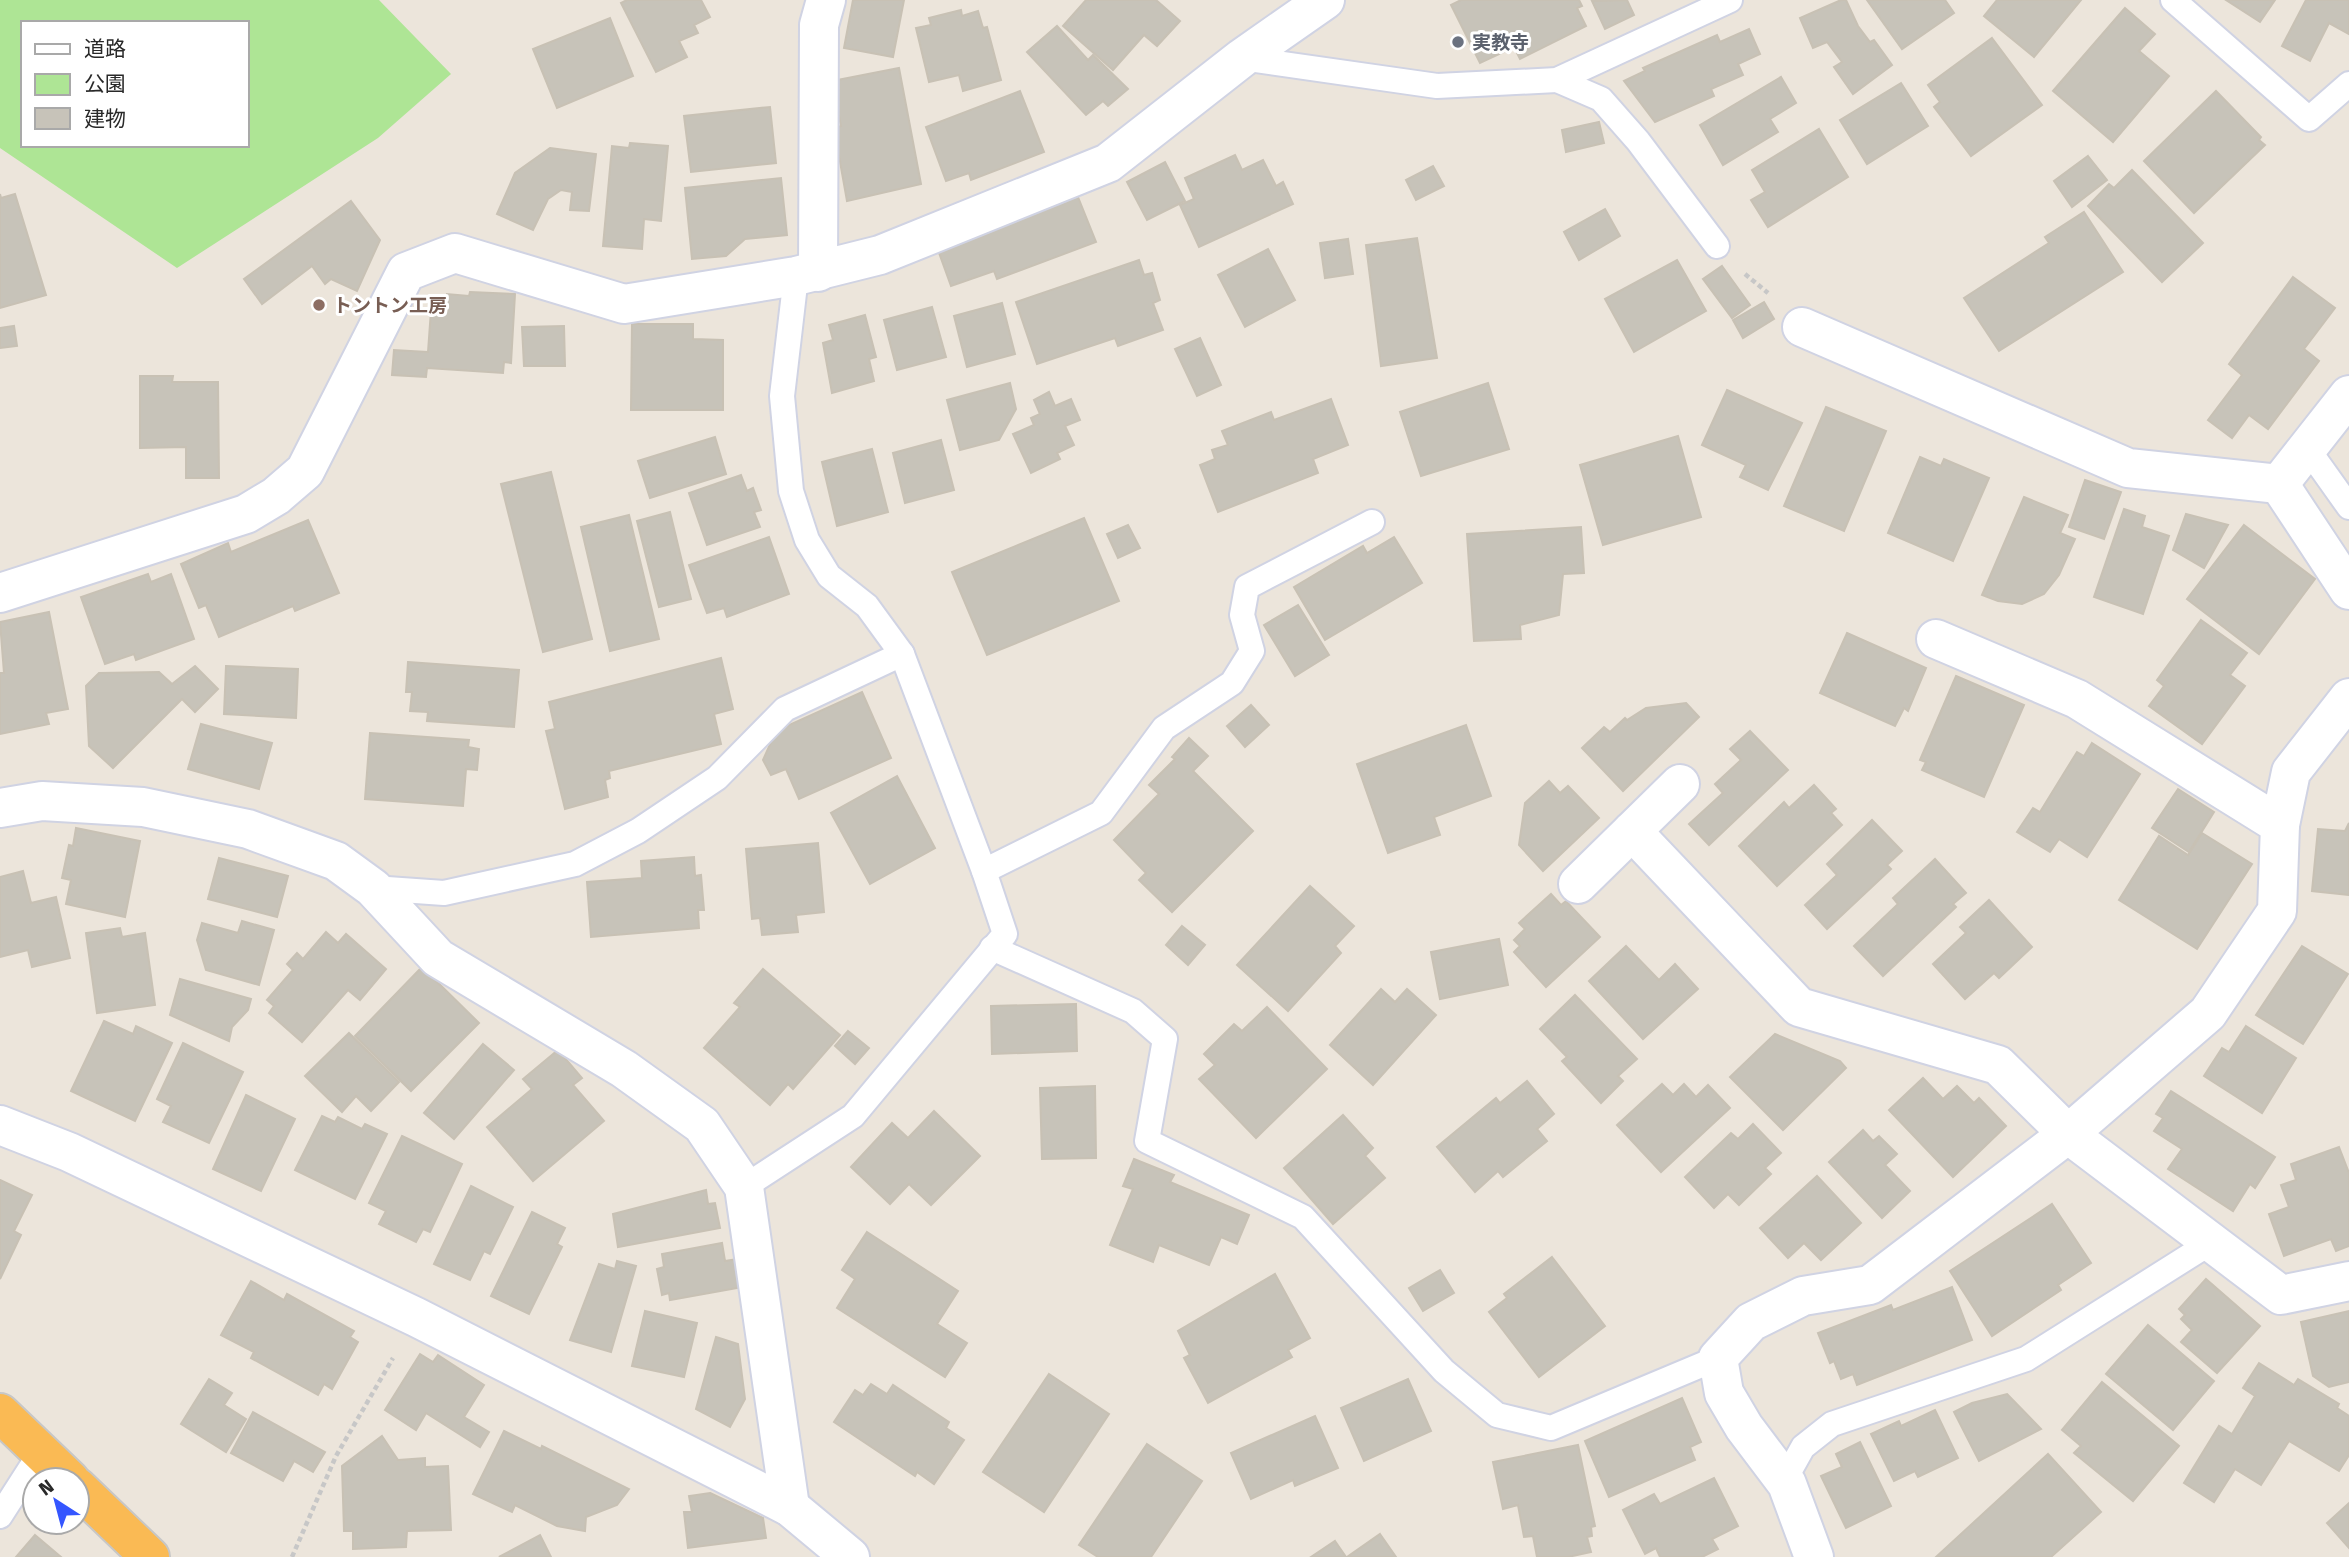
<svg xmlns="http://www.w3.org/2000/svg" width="2349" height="1557" viewBox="0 0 2349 1557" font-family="'Fira Sans','Noto Sans JP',sans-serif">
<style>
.green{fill:#aee595;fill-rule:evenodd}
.building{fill:#c7c3b9;stroke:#c8c1b4;stroke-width:2}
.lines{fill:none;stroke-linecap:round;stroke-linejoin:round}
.service-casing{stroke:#d0d3e3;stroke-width:28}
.minor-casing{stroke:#d0d3e3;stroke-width:42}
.trunk-casing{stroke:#c7c7c7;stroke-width:42}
.path{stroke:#c7c7c7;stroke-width:4.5;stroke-dasharray:5 3.5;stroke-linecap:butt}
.service{stroke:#fff;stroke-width:24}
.minor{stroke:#fff;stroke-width:38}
.trunk{stroke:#faba54;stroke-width:38}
.worship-dot{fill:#6b7280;stroke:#fff;stroke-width:2.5}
.education-dot{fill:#8d6e63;stroke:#fff;stroke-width:2.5}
.labels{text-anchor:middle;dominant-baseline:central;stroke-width:6;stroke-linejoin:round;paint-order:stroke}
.worship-label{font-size:19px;font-weight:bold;fill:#5b616d;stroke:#fff;text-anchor:start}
.education-label{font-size:19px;font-weight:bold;fill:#785e54;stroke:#fff;text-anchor:start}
</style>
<rect width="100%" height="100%" fill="#ece5db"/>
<path class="green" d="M0,0H379L451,74L378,138L177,268L0,148ZM23,23H247V145H23Z"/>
<g class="building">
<polygon points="627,0 701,0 710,17 694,25 698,33 679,41 687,57 656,72 621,3"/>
<polygon points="853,0 904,0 893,57 844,48"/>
<polygon points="1086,0 1156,0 1180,21 1157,46 1144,35 1113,70 1063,26"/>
<polygon points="1461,0 1579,0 1582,6 1577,8 1586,26 1520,59 1514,47 1480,63 1451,5"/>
<polygon points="1627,0 1634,15 1605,29 1592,1"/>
<polygon points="1841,0 1846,0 1858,26 1870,42 1874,40 1892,65 1853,94 1834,67 1842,62 1827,42 1813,48 1800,18"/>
<polygon points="1867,0 1945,0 1954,13 1902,49"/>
<polygon points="1997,0 2081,0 2034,57 1984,16"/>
<polygon points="2226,0 2275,0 2260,22"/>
<polygon points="2306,0 2349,0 2349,34 2329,23 2310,61 2282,46"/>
<polygon points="2125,8 2155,34 2139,51 2169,76 2113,142 2053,91"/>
<polygon points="961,10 962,16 978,11 983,28 987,27 1001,80 963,91 959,75 929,82 916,28 931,25 929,18"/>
<polygon points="610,18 633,76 557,108 533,49"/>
<polygon points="1057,26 1088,60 1093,55 1128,89 1108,106 1103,101 1086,115 1027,52"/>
<polygon points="1749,29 1760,54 1738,64 1743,75 1711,89 1714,96 1655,122 1624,81 1645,71 1643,68 1717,35 1720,42"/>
<polygon points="1992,38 2042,105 1971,156 1934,107 1940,102 1928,85"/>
<polygon points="899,68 921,184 847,201 834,128 841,126 832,81"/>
<polygon points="1781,77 1796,103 1770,119 1778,132 1723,165 1700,125"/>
<polygon points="1901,83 1928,126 1867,164 1840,120"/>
<polygon points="1020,91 1044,152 971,180 969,173 946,181 926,127"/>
<polygon points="2216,91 2261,137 2259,140 2265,145 2194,213 2144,161"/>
<polygon points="770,107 776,163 691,172 684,116"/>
<polygon points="1599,122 1604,143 1566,152 1562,130"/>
<polygon points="1819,129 1848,177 1768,227 1751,200 1765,192 1752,170"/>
<polygon points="630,143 668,146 661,221 644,219 642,249 603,246 612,146 629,148"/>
<polygon points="550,148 596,154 589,211 570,210 572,192 561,190 548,199 533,230 497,214 515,173"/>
<polygon points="1235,155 1242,170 1263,160 1276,186 1283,182 1293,204 1199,247 1180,205 1194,199 1185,178"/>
<polygon points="2088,156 2107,180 2072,207 2054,181"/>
<polygon points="1165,162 1185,201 1147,220 1127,182"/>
<polygon points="1433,166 1444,186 1416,200 1406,180"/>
<polygon points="2132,170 2203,243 2162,282 2088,206 2109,184 2114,188"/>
<polygon points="781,178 787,235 745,239 726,256 692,259 685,188"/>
<polygon points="0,194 1,198 15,194 46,295 0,308"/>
<polygon points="1078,197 1096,242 997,279 994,271 951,286 938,250"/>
<polygon points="351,201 380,240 357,291 331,279 325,284 312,266 262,304 244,279"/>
<polygon points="1605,209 1620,236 1579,260 1564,232"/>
<polygon points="2084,212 2123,272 1999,351 1964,298 2049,243 2045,237"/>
<polygon points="1417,238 1437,358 1381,366 1366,245"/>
<polygon points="1348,239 1353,274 1325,278 1320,243"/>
<polygon points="1268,249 1295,300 1245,327 1218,275"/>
<polygon points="1139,260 1144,275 1152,273 1160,300 1153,303 1163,330 1118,346 1115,338 1037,364 1016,302"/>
<polygon points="1677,260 1706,311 1634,352 1605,299"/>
<polygon points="1722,266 1750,305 1732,318 1703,279"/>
<polygon points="2293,277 2335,308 2304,349 2319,361 2268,429 2249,415 2232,438 2208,420 2242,375 2229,364"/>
<polygon points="470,292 515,294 511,363 504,362 503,373 427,368 426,377 392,375 394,350 428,352 431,310 447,311 447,294 469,296"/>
<polygon points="1764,302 1774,319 1743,338 1733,320"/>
<polygon points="1002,303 1015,354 967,367 954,316"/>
<polygon points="932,307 946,357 897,370 884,320"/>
<polygon points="865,315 876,357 869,359 874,381 832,393 823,343 833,340 829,325"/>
<polygon points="632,324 693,324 693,339 723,340 723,410 631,410"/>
<polygon points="14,326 17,346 0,348 0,328"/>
<polygon points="564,326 565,366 524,366 522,327"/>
<polygon points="1200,338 1221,385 1197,396 1175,349"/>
<polygon points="140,376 173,376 172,382 218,382 219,478 186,478 186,447 140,448"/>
<polygon points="1010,383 1016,409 999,440 960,450 947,400"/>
<polygon points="1488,383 1509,449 1421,476 1400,412"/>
<polygon points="1727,390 1802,423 1768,490 1740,477 1746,465 1702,445"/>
<polygon points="1049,392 1055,406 1071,399 1080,420 1065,426 1074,445 1057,453 1060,459 1031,473 1013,434 1034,425 1031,418 1040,414 1034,400"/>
<polygon points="1331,399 1348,445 1313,459 1318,473 1218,512 1200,465 1215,459 1212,450 1228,445 1222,431 1271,412 1274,420"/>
<polygon points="1826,407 1886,431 1844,531 1784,506"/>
<polygon points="1678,436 1701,517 1603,545 1580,465"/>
<polygon points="715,437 726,474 650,498 638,461"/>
<polygon points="941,440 954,490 905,503 893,453"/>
<polygon points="872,449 888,512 837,526 822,462"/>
<polygon points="1920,457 1941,466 1944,459 1989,478 1953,561 1888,533"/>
<polygon points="551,472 592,639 543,652 501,484"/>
<polygon points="741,475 747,491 753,488 761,510 754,512 760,527 707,545 689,493"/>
<polygon points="2085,480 2121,492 2104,539 2069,527"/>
<polygon points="2024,497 2068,515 2060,533 2075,539 2059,575 2044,594 2022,604 1998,601 1982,595"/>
<polygon points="2124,509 2145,516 2142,527 2169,536 2143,614 2094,597"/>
<polygon points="670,512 691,599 659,607 637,521"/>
<polygon points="2186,514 2228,525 2204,568 2173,550"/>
<polygon points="629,515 659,639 610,651 581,527"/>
<polygon points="1084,518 1119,601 987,655 952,572"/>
<polygon points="308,520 339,593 295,611 293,606 219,637 206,605 199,608 181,564 228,543 231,552"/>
<polygon points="1128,525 1140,548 1118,558 1107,534"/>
<polygon points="2244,525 2315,579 2259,654 2187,599"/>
<polygon points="1581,527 1584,573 1563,574 1559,615 1520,625 1521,639 1474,641 1467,534"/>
<polygon points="769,537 789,594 727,617 724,608 707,613 689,565"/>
<polygon points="1394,537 1422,583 1325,640 1294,587 1363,546 1367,553"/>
<polygon points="148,574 151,582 171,574 194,639 136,660 134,654 105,664 81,597"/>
<polygon points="1298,605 1329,655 1295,676 1264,625"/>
<polygon points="49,612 68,709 46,713 49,724 0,734 0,673 4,673 0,622"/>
<polygon points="2201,620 2247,653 2230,675 2245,686 2202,744 2149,706 2164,686 2157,680"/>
<polygon points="1847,633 1926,668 1908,711 1904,708 1895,726 1820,693"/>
<polygon points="721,658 733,709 714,714 721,744 609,771 610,778 605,780 608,797 565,809 546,731 555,729 549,702"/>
<polygon points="408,662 519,670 514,727 427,721 428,712 410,711 412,692 406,692"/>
<polygon points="195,666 218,689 195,712 182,699 113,768 89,746 86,686 99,673 159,672 172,684"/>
<polygon points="226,666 298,669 296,718 224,714"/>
<polygon points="1956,676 2024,705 1984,797 1922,770 1926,762 1920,760"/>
<polygon points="862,692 891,758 799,799 786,769 771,775 763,760 776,731"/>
<polygon points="1686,703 1699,717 1623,791 1582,748 1604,727 1610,732 1625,718 1627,720 1646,708"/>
<polygon points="1251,705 1269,725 1245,747 1227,726"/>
<polygon points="201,724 272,743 259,789 188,769"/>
<polygon points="1466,725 1491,796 1434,817 1440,835 1388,853 1357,764"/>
<polygon points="1750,731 1788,770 1709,845 1689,824 1723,793 1715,784 1741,760 1730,749"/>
<polygon points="370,733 469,740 468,747 479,749 477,770 466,769 463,806 365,799"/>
<polygon points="1189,738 1208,756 1193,771 1253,831 1172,912 1139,880 1146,873 1114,840 1159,794 1149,785 1175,759 1172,757"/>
<polygon points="2092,743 2140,774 2087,857 2059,839 2050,852 2017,832 2033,808 2040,812 2077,752 2084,756"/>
<polygon points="897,776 935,848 870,884 831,813"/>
<polygon points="1549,781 1560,793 1568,786 1599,818 1543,871 1519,845 1525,803"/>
<polygon points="1814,785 1836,809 1831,813 1842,825 1777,886 1739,846 1784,802 1789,808"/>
<polygon points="2178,789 2214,812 2189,852 2152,828"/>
<polygon points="1872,820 1902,851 1887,865 1891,869 1827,929 1805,905 1837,875 1827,864"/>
<polygon points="2349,823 2349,895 2312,891 2318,829 2345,831"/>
<polygon points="76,828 140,841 125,917 66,904 71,880 62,878 69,845 73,846"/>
<polygon points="2202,833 2252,864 2197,949 2119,900 2159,836 2188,855"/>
<polygon points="818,843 824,912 796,915 798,932 762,935 760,918 752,919 746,849"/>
<polygon points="694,857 695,876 701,875 704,910 698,910 699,928 591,937 587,882 642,878 641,861"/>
<polygon points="219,858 288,876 277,917 208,899"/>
<polygon points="1935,859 1966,893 1953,904 1956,907 1883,976 1854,946 1898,904 1893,898"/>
<polygon points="23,871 31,903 56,897 70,958 32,967 28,950 0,957 0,877"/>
<polygon points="1310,886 1354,926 1335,946 1341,953 1288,1011 1237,965"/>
<polygon points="1551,894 1561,905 1566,901 1600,937 1546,987 1514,952 1520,946 1514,940 1525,929 1519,923"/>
<polygon points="1989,900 2032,947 1999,978 1994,973 1965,999 1933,964 1966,933 1960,927"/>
<polygon points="242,921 274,930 259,985 206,970 197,940 202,923 238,933"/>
<polygon points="1182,926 1205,945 1188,965 1166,945"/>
<polygon points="120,928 122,937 145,933 155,1005 97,1013 86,933"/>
<polygon points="326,932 338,943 346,934 386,969 360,1000 348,990 302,1042 269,1013 274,1006 267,1000 293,970 287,964 297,953 303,959"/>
<polygon points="1499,939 1508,985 1440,999 1431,952"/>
<polygon points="1626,946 1659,980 1675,964 1698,989 1643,1039 1589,981"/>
<polygon points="2302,946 2348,974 2303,1044 2256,1015"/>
<polygon points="422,967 479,1023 411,1091 355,1036"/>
<polygon points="763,969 840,1035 793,1089 788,1084 770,1105 704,1048 740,1007 734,1003"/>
<polygon points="180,979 251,999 248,1010 232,1027 229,1041 170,1015"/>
<polygon points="1381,989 1395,1002 1407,989 1436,1015 1373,1085 1330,1045"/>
<polygon points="1575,995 1637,1059 1618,1076 1623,1081 1601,1103 1562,1061 1567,1057 1540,1029"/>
<polygon points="1076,1004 1077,1051 992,1054 991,1006"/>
<polygon points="1267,1007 1327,1069 1256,1138 1199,1079 1215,1065 1204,1054 1234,1024 1242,1031"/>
<polygon points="104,1021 133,1034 136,1026 172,1043 135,1121 71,1091"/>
<polygon points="2246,1026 2296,1058 2262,1113 2204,1076 2222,1048 2229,1052"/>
<polygon points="848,1031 869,1048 855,1064 835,1046"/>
<polygon points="349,1033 399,1082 371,1111 356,1096 342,1112 305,1076"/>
<polygon points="1775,1034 1840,1061 1846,1068 1783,1130 1730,1077"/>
<polygon points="183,1043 243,1072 209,1143 163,1122 171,1106 157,1099"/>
<polygon points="483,1044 514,1070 454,1139 424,1113"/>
<polygon points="558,1050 582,1078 573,1085 604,1121 533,1181 487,1127 532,1089 523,1079"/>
<polygon points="1923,1078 1943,1099 1957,1086 1974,1103 1979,1098 2006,1126 1953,1177 1889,1110"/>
<polygon points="1527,1081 1554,1114 1537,1129 1547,1141 1503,1177 1498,1171 1475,1192 1437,1147 1496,1098 1500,1103"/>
<polygon points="1662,1084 1673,1095 1684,1084 1696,1097 1708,1085 1730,1108 1661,1172 1617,1125"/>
<polygon points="1095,1086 1096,1158 1042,1159 1040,1088"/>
<polygon points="2171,1091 2275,1157 2255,1188 2250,1184 2233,1211 2168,1169 2182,1149 2154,1131 2163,1118 2156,1114"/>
<polygon points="246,1095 295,1119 261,1191 213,1169"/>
<polygon points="934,1111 980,1156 931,1205 909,1184 890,1204 851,1167 892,1123 908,1138"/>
<polygon points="1343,1115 1373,1148 1365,1156 1385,1178 1333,1224 1284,1168"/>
<polygon points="322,1116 335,1122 338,1117 362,1129 365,1124 387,1134 355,1199 295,1170"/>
<polygon points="1753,1124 1781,1153 1765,1168 1771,1174 1739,1205 1728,1194 1714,1208 1685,1177 1731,1133 1738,1139"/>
<polygon points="1863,1130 1873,1141 1879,1136 1897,1154 1885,1165 1910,1191 1882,1218 1829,1162"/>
<polygon points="402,1136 462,1164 430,1232 423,1229 416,1242 379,1224 386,1211 369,1203"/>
<polygon points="2339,1147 2349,1173 2349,1246 2336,1251 2331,1239 2284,1256 2269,1214 2289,1207 2281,1185 2296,1180 2291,1164"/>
<polygon points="1134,1159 1174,1175 1170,1182 1249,1215 1237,1244 1221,1237 1209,1265 1159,1245 1153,1262 1110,1245 1133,1189 1123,1186"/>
<polygon points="1817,1176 1861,1223 1821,1260 1804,1243 1788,1258 1760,1228"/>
<polygon points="0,1180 32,1195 14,1231 21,1235 0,1279"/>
<polygon points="471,1186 513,1207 490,1254 484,1251 470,1280 434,1264"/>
<polygon points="706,1190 708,1204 715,1203 720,1228 618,1247 613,1214"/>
<polygon points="2052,1204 2091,1263 2058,1285 2061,1290 1992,1336 1950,1271"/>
<polygon points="532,1212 565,1228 557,1244 562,1247 529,1314 491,1296"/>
<polygon points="867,1232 958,1291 937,1324 967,1343 945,1377 837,1308 855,1279 842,1270"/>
<polygon points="722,1243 725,1261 738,1259 743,1287 670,1300 669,1293 662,1295 657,1269 664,1267 662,1254"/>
<polygon points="1552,1257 1605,1326 1539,1377 1489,1312 1507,1298 1504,1294"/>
<polygon points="617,1261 636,1266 611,1352 570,1340 599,1264 615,1269"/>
<polygon points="1440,1270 1454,1293 1423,1311 1409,1288"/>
<polygon points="1275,1274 1310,1338 1288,1350 1292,1357 1208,1403 1184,1358 1190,1355 1178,1331"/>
<polygon points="2206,1279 2260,1326 2217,1373 2181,1342 2192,1330 2181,1319 2185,1315 2179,1309"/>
<polygon points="251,1281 284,1300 287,1294 354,1331 350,1337 358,1342 332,1389 324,1384 318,1395 251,1358 254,1352 221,1335"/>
<polygon points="1952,1287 1972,1340 1857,1385 1853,1374 1841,1379 1834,1361 1830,1363 1818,1333 1891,1305 1893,1310"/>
<polygon points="645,1311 697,1323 684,1377 632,1366"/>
<polygon points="2349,1311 2349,1382 2329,1387 2313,1376 2301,1322"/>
<polygon points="2148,1325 2214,1381 2173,1430 2106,1374"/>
<polygon points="716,1337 738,1344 745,1399 730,1427 696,1409"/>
<polygon points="420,1354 433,1362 438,1355 484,1385 464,1417 489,1432 480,1447 426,1413 416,1430 385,1410"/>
<polygon points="2259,1363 2294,1385 2298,1379 2339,1404 2337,1408 2349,1416 2349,1455 2339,1471 2289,1441 2261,1485 2235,1469 2214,1502 2184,1483 2219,1426 2232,1434 2255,1396 2243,1388"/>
<polygon points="1049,1374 1109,1414 1044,1512 983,1472"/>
<polygon points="209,1379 232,1393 224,1405 246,1419 226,1452 181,1424"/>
<polygon points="1408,1379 1431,1431 1364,1461 1341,1408"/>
<polygon points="2102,1382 2179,1446 2133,1501 2074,1453 2081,1446 2062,1430"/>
<polygon points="871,1384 887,1394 893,1385 949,1422 946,1428 964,1440 934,1484 917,1472 915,1476 834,1422 855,1390 863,1395"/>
<polygon points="2007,1394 2041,1429 1979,1461 1954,1412 1972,1403"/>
<polygon points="1682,1398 1701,1442 1690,1447 1695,1460 1609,1497 1585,1441"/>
<polygon points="1935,1410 1958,1458 1918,1477 1915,1471 1894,1481 1871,1434 1899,1421 1901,1426"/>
<polygon points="253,1412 325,1452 313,1472 294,1461 283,1481 231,1453"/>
<polygon points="1315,1416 1338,1468 1295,1486 1293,1480 1251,1499 1231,1453"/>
<polygon points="504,1431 541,1449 542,1446 629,1489 617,1505 586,1517 585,1531 557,1526 515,1505 512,1512 473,1494"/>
<polygon points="382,1436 398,1460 425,1458 425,1467 448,1466 451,1530 407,1531 406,1547 353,1549 353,1531 344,1531 342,1466"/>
<polygon points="1860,1442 1891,1506 1846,1528 1821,1476 1842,1467 1836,1454"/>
<polygon points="1147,1444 1202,1481 1151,1557 1098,1557 1079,1545"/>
<polygon points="1578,1445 1595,1526 1591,1527 1592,1536 1587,1537 1591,1552 1568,1557 1537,1557 1533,1536 1524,1537 1518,1505 1503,1509 1493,1462"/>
<polygon points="2048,1454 2101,1512 2051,1557 1936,1557"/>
<polygon points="1714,1478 1738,1526 1712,1539 1718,1549 1702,1557 1660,1557 1656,1548 1645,1554 1623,1510 1654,1494 1660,1504"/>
<polygon points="710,1493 763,1518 766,1538 688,1548 684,1512 692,1512 689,1496"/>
<polygon points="2349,1503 2349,1548 2327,1523"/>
<polygon points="1380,1534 1396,1557 1347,1557"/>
<polygon points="35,1535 61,1557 16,1557"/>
<polygon points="540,1535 551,1557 499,1557"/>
<polygon points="1335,1541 1346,1557 1311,1557"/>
</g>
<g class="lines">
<g class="service-casing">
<g id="service">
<polyline points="2173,0 2309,119 2349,84"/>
<polyline points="1242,58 1437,86 1557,80 1730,0"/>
<polyline points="1557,80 1601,99 1638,141 1717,246"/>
<polyline points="796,276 782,396 791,491 807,540 829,576 867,606 902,654 984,871"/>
<polyline points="2307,448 2349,507"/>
<polyline points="373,888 444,893 575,864 638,831 717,778 785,709 902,654"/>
<polyline points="992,948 1133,1011 1165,1039 1147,1141 1303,1217 1444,1371 1497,1415 1551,1428 1718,1358"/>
<polyline points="744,1187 853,1116 1005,934 984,871 1101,813 1164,728 1232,683 1252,651 1242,615 1247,587 1372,522"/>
<polyline points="1784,1481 1803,1447 1832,1424 2026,1359 2210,1243"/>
<polyline points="0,1516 41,1452"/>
</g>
</g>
<g class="minor-casing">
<g id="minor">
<polyline points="818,272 819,25 826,0"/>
<polyline points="1802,327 2128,468 2279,484 2349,395"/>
<polyline points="2279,484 2349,590"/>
<polyline points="0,593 246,514 276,496 305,471 406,272 455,253 624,304 796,276 880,255 1108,163 1242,58 1325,0"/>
<polyline points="1936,639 2077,699 2280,825 2277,911 2208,1013 2068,1134 2281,1295 2349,1281"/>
<polyline points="0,808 42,801 143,807 248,829 336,861 373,888 438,958 624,1069 702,1125 744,1187 790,1507"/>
<polyline points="2280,825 2291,772 2349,698"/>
<polyline points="1632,831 1799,1007 1998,1065 2068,1134 1870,1285 1803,1296 1751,1322 1718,1358 1724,1393 1744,1427 1787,1484 1814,1557"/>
<polyline points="1578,884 1680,784"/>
<polyline points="0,1125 69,1152 416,1317 790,1507 850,1557"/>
</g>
</g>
<g class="trunk-casing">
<g id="trunk">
<polyline points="0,1413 70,1480"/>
<polyline points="77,1487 150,1557"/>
</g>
</g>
<g class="path">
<polyline points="1745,274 1768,293"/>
<polyline points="292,1557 336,1456 393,1358"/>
</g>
<use href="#service" class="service"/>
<use href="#minor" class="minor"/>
<use href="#trunk" class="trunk"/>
</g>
<circle class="worship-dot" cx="1458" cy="42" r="7"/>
<circle class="education-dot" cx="319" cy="305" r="7"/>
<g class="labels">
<g class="worship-label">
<text x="1472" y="42">実教寺</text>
</g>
<g class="education-label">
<text x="333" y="305">トントン工房</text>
</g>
</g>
<rect x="21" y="21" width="228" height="126" fill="#ffffff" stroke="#a9a9a9" stroke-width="2"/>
<rect x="35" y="44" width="35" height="10" fill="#ffffff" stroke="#a9a9a9" stroke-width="2"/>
<text x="84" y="56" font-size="21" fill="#292929">道路</text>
<rect x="35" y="74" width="35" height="21" fill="#aee595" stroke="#a9a9a9" stroke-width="2"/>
<text x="84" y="91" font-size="21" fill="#292929">公園</text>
<rect x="35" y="108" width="35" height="21" fill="#c7c3b9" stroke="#a9a9a9" stroke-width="2"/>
<text x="84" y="126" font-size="21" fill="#292929">建物</text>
<g transform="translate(56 1501) rotate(324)"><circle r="33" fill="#ffffff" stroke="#a9a9a9" stroke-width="2"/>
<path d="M0-5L12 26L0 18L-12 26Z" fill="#3556ff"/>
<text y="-10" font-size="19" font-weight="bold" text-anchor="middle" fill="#292929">N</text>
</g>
</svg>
